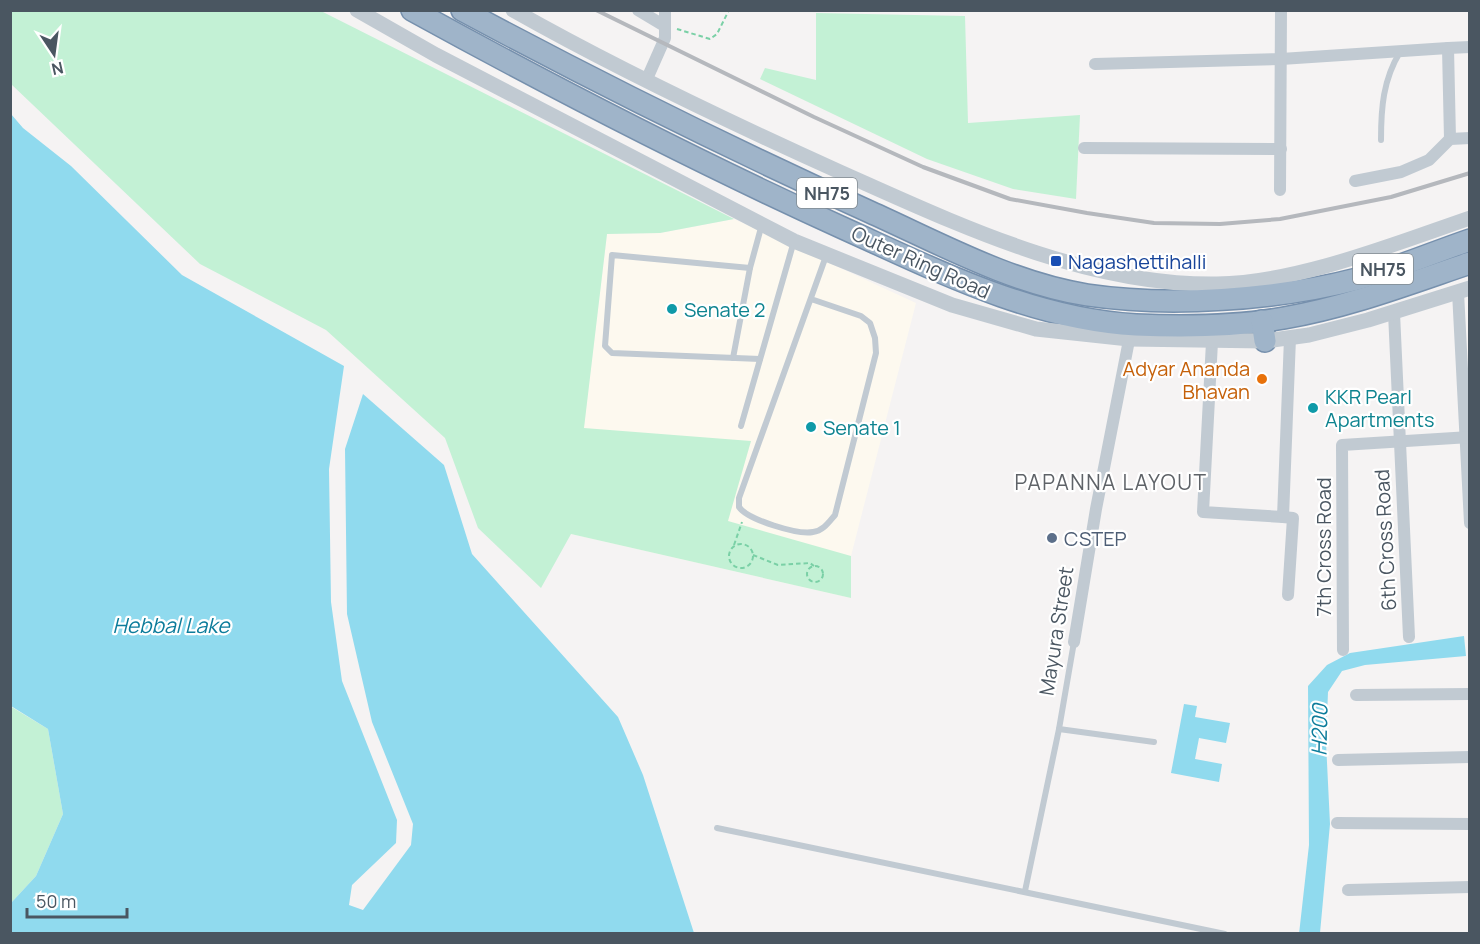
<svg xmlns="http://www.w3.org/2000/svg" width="1480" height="944" viewBox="0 0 1480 944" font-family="Manrope,sans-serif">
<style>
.commercial{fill:#fdf9ef}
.green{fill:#c3f1d5}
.water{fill:#90daee}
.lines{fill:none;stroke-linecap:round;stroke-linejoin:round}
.trunk-casing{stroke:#7690ad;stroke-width:24}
.path{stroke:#7ad0a6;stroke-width:2;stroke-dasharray:4.5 3;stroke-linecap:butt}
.service{stroke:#c1cad2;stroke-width:6}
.minor{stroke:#c1cad2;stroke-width:12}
.tertiary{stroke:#c1cad2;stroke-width:15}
.trunk{stroke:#9fb4c9;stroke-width:21}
.rail{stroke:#b5b8bd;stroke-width:4}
.transit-dot{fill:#1a4fb4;stroke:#fff;stroke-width:2}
.culture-dot{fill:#0f9aa8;stroke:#fff;stroke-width:2}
.food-dot{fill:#e8710a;stroke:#fff;stroke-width:2}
.service-dot{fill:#5c6f8a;stroke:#fff;stroke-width:2}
.labels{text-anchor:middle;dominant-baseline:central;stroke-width:4.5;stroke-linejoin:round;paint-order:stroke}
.shield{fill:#fff;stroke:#808990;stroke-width:1.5}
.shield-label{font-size:18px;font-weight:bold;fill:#4a5661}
.transit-label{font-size:20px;fill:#164399;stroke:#fff;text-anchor:start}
.street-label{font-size:20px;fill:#4a5661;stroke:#fff}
.culture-label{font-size:20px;fill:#0d838f;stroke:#fff;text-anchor:start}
.food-label{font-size:20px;fill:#c56008;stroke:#fff;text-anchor:end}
.service-label{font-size:20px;fill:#4e5e75;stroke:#fff;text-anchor:start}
.neighbourhood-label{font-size:21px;letter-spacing:1.5px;fill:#5f6368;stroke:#fff}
.water-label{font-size:21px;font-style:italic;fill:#0c7c9b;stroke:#fff}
</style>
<rect width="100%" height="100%" fill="#f5f3f3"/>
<polygon class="commercial" points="734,219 916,303 851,556 851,598 571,534 607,234 660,233"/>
<g class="green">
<polygon points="10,11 321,11 734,219 660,233 607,234 584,428 751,441 728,521 851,556 851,598 571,534 541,588 478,528 445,438 326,330 200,264 11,84"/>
<polygon points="816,13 965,16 968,123 1080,115 1076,199 1013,189 927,159 760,79 765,68 816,80"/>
<polygon points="10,706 48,729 63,814 36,876 11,903"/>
</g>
<g class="water">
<polygon points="11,114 23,128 71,166 182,275 344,366 329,469 331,602 342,681 397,820 396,843 352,885 349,905 363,910 411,845 413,824 372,722 347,614 345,449 363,394 444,465 472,554 618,717 643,775 694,933 11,933 11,903 36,876 63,814 48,729 11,706"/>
<polygon points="1464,636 1466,656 1365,665 1342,671 1328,692 1326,742 1330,824 1320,933 1299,934 1309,845 1308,686 1327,665 1350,653"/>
<polygon points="1184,704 1197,706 1195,717 1230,723 1226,743 1199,738 1195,759 1222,764 1219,782 1171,773"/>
</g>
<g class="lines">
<g class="trunk-casing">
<g id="trunk">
<path d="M412,10C554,88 697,162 845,229C938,271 1032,319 1136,325C1184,327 1235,327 1284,318C1348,307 1408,284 1470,263"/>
<path d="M462,10C596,82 731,149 870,212C939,243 1011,283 1087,295C1169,307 1276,300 1357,279C1395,269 1432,253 1470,240"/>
<polyline points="1262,321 1265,341"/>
</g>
</g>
<g class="path">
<polyline points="677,29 710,39 717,34 729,10"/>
<circle cx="741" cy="556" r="12"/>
<polyline points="734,545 742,522"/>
<polyline points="753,555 778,565 810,563 814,566"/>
<circle cx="815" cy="574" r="8"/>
</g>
<g class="service">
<path d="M1381,140C1381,108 1383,80 1400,52"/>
<path d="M811,299L861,316L870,323L875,338L876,353L835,515C829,522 823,531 813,532C798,535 748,520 739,507V498L826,256"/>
<polyline points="733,358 750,268"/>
<polyline points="760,359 612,353 605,346 612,255 750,268 762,224"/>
<polyline points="741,426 794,241"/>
<polyline points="1074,642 1059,729 1154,742"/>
<polyline points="717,828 1225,934"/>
<polyline points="1025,891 1059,729"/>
</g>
<g class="minor">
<polyline points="638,10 663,25"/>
<polyline points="1095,64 1281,59 1448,48"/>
<polyline points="646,81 665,38 665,10"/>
<polyline points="1450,139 1448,48 1470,47"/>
<polyline points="1084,148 1281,149"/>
<polyline points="1355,181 1401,172 1429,160 1450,139 1470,138"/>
<polyline points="1280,190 1281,10"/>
<polyline points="1458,292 1470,523"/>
<polyline points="1394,313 1409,637"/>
<polyline points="1212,342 1203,512 1283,517 1290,338"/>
<polyline points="1283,517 1293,518 1288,595"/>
<polyline points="1074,642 1096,509 1131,330"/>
<polyline points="1343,650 1342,445 1470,437"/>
<polyline points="1356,695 1470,694"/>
<polyline points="1338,760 1470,757"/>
<polyline points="1337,823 1470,824"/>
<polyline points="1348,890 1470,887"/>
</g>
<g class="tertiary">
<polyline points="357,10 436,55 794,241 952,305 1036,329 1129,339 1265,341 1309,335 1368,320 1470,288"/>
<path d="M513,10C619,70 729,122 840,172C957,224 1085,286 1217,284C1297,283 1394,244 1470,218"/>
</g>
<use href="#trunk" class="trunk"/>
<polyline class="rail" points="596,10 814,117 923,167 1010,199 1087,213 1154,223 1220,224 1280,219 1391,197 1470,173"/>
</g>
<rect class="transit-dot" x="1050" y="255" width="12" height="12" rx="3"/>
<g class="culture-dot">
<circle cx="672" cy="309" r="6"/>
<circle cx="1313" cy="408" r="6"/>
<circle cx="811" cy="427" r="6"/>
</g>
<circle class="food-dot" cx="1262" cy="379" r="6"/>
<circle class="service-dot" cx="1052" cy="538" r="6"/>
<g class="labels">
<g class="shield">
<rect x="797" y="178" width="60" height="30" rx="4.5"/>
<rect x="1353" y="254" width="60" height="30" rx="4.5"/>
</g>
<g class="shield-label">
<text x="827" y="193">NH75</text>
<text x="1383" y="269">NH75</text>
</g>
<g class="transit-label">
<text x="1068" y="261">Nagashettihalli</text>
</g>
<g class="street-label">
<text transform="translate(921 262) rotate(24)">Outer Ring Road</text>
<text transform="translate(1385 540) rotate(-93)">6th Cross Road</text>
<text transform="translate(1323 547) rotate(-90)">7th Cross Road</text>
<text transform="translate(1056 631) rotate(-81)">Mayura Street</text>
</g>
<g class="culture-label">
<text x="684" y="309">Senate 2</text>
<text x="1325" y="396">KKR Pearl<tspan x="1325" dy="23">Apartments</tspan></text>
<text x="823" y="427">Senate 1</text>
</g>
<g class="food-label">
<text x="1250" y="368">Adyar Ananda<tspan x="1250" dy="23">Bhavan</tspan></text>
</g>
<g class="service-label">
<text x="1064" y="538">CSTEP</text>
</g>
<g class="neighbourhood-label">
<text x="1111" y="482">PAPANNA LAYOUT</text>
</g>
<g class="water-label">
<text x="171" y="625">Hebbal Lake</text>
<text transform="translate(1319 730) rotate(-89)">H200</text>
</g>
</g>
<rect width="1480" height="944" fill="none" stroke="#4a5661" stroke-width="24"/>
<g transform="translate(54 54) rotate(167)" stroke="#ffffff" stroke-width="4.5" paint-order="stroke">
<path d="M0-4.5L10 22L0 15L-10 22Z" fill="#4a5661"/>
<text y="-9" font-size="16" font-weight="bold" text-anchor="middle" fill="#4a5661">N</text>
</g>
<path d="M27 908v9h100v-9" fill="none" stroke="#4a5661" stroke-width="3"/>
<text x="36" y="908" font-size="18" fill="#4a5661" stroke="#ffffff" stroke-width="4.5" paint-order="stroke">50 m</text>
</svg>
